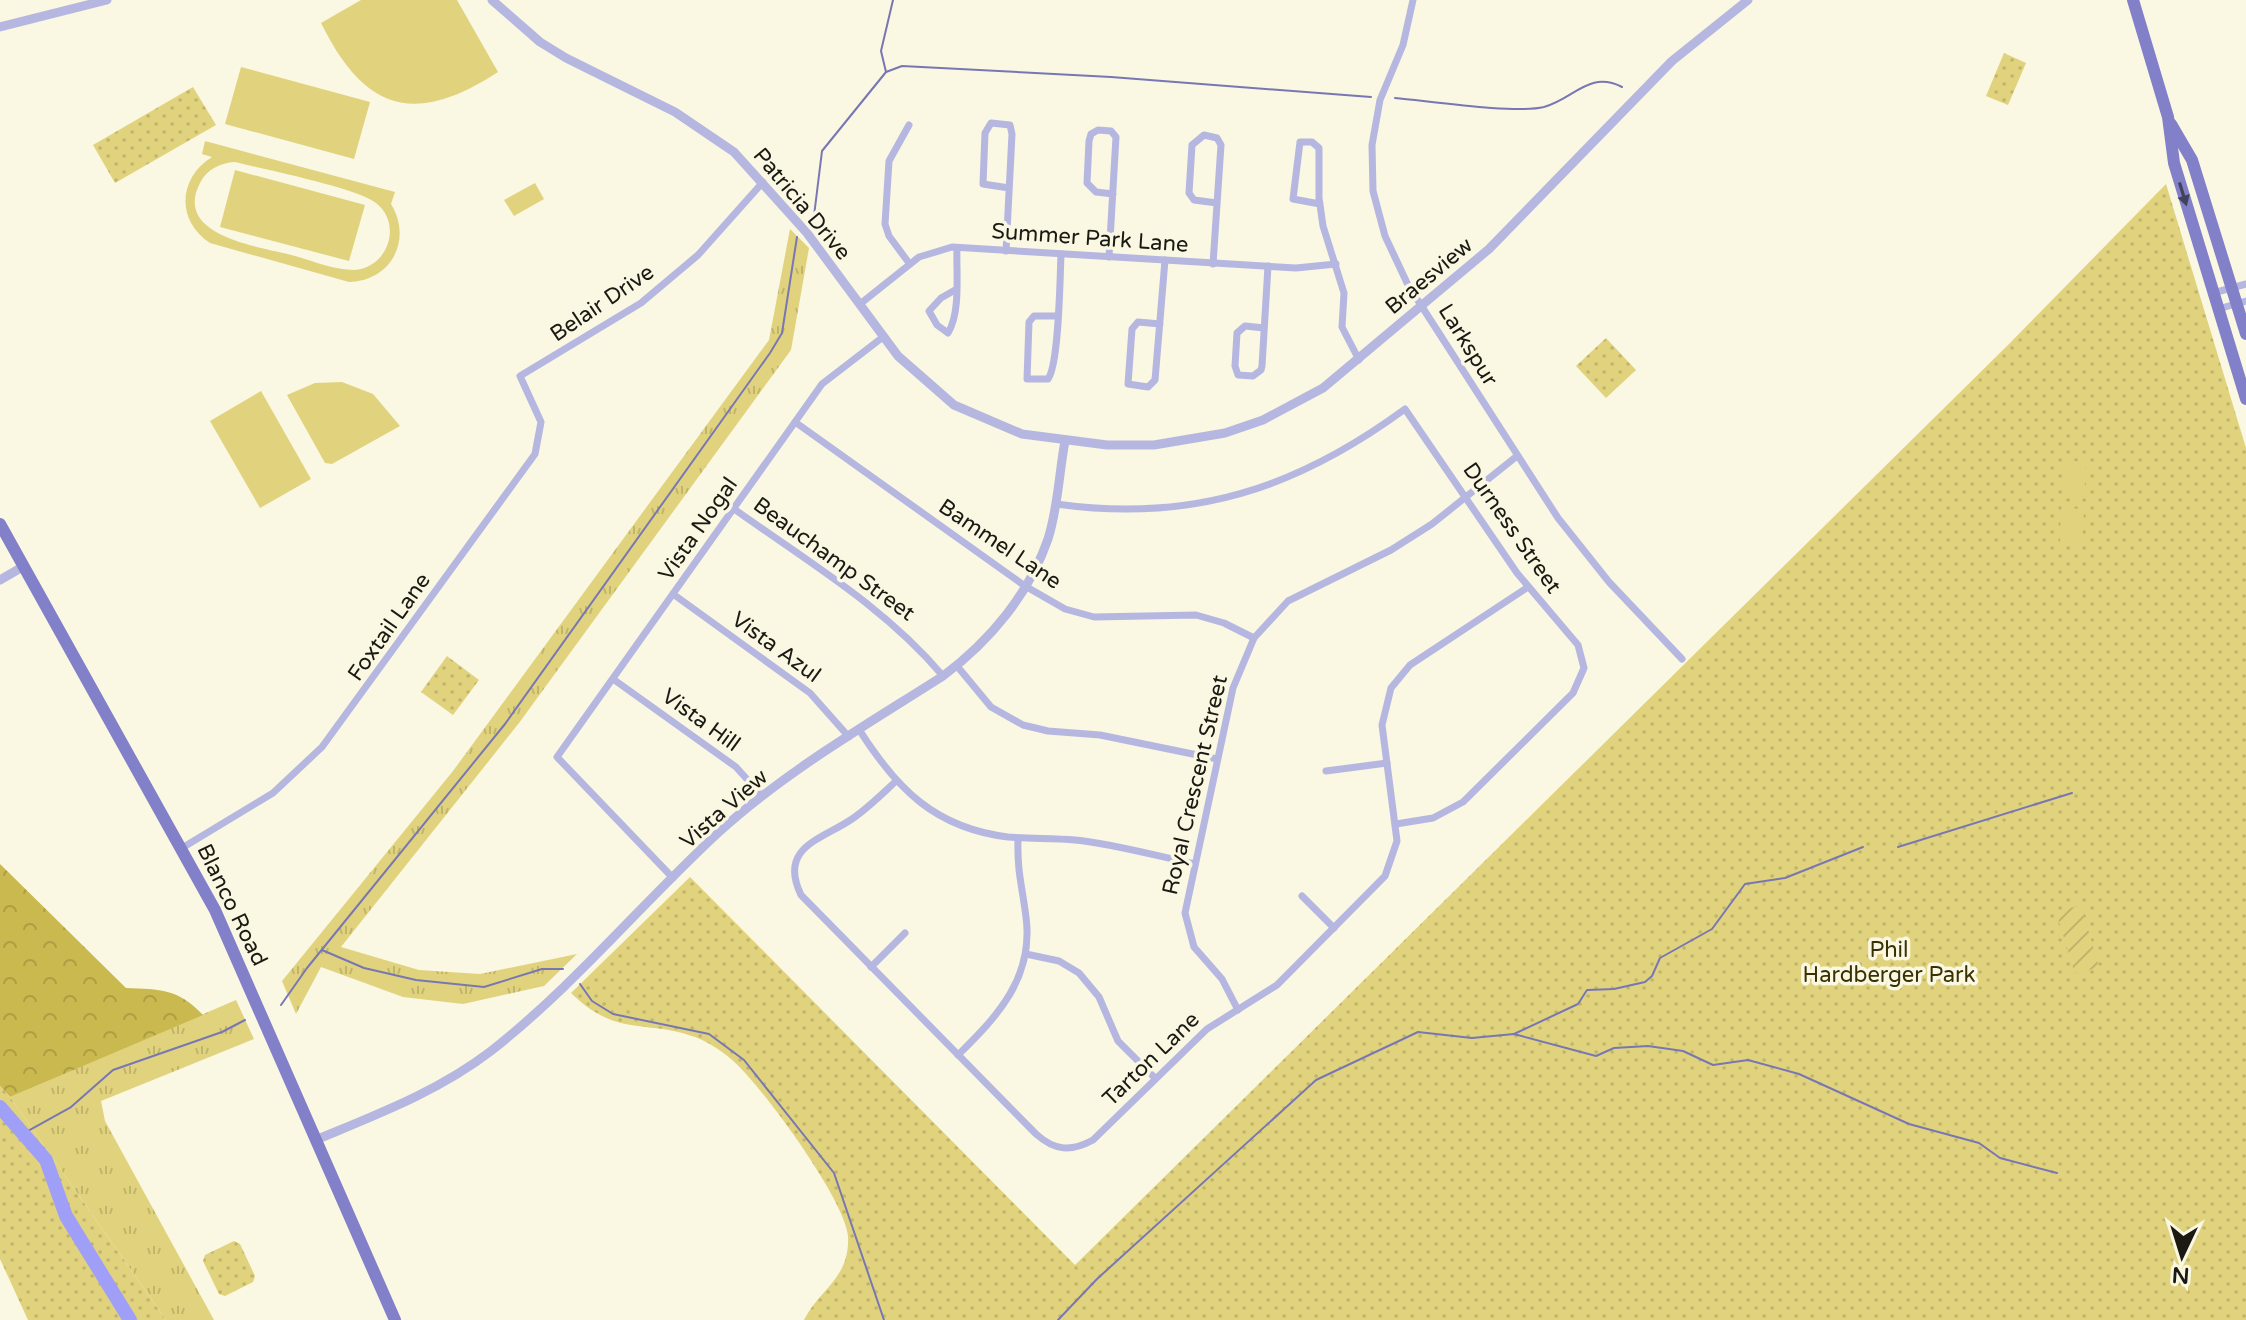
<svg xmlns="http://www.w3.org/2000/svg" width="2246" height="1320" viewBox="0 0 2246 1320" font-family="'Varela Round',sans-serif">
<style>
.grass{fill:url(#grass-tufts)}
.forest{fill:url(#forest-crowns)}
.park{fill:url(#park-dots)}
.garden{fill:url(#garden-furrows)}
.pitch{fill:#e1d37d;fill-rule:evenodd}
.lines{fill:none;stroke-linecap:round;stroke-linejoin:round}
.stream{stroke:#7877b3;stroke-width:2}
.river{stroke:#a09ff8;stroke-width:14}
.minor{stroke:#b5b7e0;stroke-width:7}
.tertiary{stroke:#b5b7e0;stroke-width:9}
.primary{stroke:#8180c9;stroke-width:12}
.oneway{fill:#43425b}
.labels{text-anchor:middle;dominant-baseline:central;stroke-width:7;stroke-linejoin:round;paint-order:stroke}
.street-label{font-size:22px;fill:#1a1912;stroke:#faf7e3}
.park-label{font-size:22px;fill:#383102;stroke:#faf7e3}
</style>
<defs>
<pattern id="grass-tufts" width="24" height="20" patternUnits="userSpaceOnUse" patternTransform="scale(2)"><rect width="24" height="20" fill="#e1d37d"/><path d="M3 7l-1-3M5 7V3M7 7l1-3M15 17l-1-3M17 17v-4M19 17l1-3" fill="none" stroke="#c0b56b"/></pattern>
<pattern id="forest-crowns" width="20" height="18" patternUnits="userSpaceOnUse" patternTransform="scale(2)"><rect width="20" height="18" fill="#cab94e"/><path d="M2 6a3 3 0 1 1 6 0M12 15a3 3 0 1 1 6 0" fill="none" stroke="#ad9e43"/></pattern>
<pattern id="park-dots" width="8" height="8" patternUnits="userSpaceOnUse" patternTransform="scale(2)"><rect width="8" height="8" fill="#e1d37d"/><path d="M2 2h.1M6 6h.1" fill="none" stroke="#c0b56b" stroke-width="1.8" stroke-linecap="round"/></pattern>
<pattern id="garden-furrows" width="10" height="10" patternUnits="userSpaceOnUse" patternTransform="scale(2)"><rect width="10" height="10" fill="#e1d37d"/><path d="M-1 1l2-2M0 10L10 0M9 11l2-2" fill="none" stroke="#c0b56b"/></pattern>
</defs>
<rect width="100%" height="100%" fill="#faf7e3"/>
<g class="grass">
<polygon points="790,229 809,248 791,350 519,723 341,947 419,970 480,974 577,954 544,986 463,1004 403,997 321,967 296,1014 282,981 453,771 769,340"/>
<polygon points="236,1000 254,1039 101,1101 105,1121 214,1320 166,1320 10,1097"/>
</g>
<path class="forest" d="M0,864L126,988C160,989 179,989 203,1015L10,1097L0,1086Z"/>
<g class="park">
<polygon points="2004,53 2026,63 2008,105 1986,96"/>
<polygon points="193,87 216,125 115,183 93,145"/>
<path d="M2166,184L2246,448V1320H804C820,1288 850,1279 848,1236C846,1201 760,1083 731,1059C722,1051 706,1041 695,1037C645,1019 617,1038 571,993L690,877L1075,1265L2008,345Z"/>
<polygon points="1606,338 1636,370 1606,398 1576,366"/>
<polygon points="447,656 479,680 453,715 421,692"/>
<polygon points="0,1086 10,1097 166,1320 28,1320 0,1259"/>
<polygon points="234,1241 240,1244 255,1276 253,1282 225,1296 219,1294 203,1261 205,1255"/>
</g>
<polygon class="garden" points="2081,905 2099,967 2075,974 2056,912"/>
<g class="pitch">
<path d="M361,0H457L498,72C415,126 365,112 321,23Z"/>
<polygon points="241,67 370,102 354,159 225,124"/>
<path d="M205,141L395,192L391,204C413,240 391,281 349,282L210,243C176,221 178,178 212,157L202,154ZM235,162C263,169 358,188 376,203C403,224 388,268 354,270C335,270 313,261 295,256C262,247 172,237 200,183C207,169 220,163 235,162Z"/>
<polygon points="235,170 365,205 349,261 220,227"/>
<polygon points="535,183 544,199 514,216 504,200"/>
<polygon points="342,382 373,394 400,426 332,464 325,463 287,395 315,383"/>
<polygon points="261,391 311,479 260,508 210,421"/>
<polygon points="2064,461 2086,462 2084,499 2062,498"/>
<polygon points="2061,508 2084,509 2082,546 2060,544"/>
</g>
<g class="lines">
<g class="stream">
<polyline points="886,72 881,51 893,0"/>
<path d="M1395,98C1429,101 1515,114 1544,107C1574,99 1589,70 1622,87"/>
<polyline points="813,224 822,151 886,72 902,66 1111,77 1371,97"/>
<polyline points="1898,847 2072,793"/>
<polyline points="322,950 364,968 416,980 484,987 542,969 563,969"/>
<polyline points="580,984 592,1001 613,1014 709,1034 744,1060 834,1173 884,1320"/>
<polyline points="281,1005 307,968 505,724 770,353 782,333 797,237"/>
<polyline points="1514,1034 1578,1004 1587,990 1614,989 1645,982 1652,976 1660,958 1712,929 1745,884 1785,878 1863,847"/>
<polyline points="24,1133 71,1107 113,1070 222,1032 245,1020"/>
<polyline points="1058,1320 1097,1279 1316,1080 1418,1032 1472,1038 1514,1034 1596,1056 1614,1048 1648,1046 1683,1051 1713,1065 1748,1060 1799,1074 1909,1124 1979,1143 2000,1158 2057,1173"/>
</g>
<polyline class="river" points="0,1107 46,1160 66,1216 130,1320"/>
<g class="minor">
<polyline points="1413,0 1403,45 1380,100 1372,145 1373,191 1385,236 1408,285 1558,518 1609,582 1682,659"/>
<polyline points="1320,204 1293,199 1300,142 1312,142 1319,148 1319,198 1323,226 1344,293 1342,327 1359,360"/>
<polyline points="1006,251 1012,134 1010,125 991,123 985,133 983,184 1009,188"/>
<polyline points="1109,257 1116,137 1111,131 1098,130 1091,134 1089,141 1087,183 1096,192 1113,194"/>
<polyline points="909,263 889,236 885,224 889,161 909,125"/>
<polyline points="1213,264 1221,145 1217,138 1204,135 1192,145 1189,193 1194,200 1217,203"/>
<path d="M955,290L941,298L929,311L937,325L948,333C961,312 956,272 957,248"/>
<polyline points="2213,293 2246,284"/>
<polyline points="860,304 919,257 952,247 1296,268 1336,264"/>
<polyline points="2218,309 2246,301"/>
<path d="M1057,316H1034L1029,322L1027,379H1048C1059,365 1060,277 1061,254"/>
<polyline points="1160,324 1138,322 1132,329 1128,384 1148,387 1155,380 1165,260"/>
<polyline points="1264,328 1245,326 1237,333 1235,366 1238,375 1253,376 1261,370 1262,366 1268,266"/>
<polyline points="795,422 1025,586 1065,609 1094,617 1196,615 1224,623 1254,638"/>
<path d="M1056,504C1191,523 1296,489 1405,409L1517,573L1578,645L1584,668L1573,693L1463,802L1433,818L1396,824"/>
<path d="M734,509C807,561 885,607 943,676"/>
<polyline points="673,594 810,693 849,737"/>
<polyline points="957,666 991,707 1023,725 1048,731 1100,735 1217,759"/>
<polyline points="613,679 736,767 762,796"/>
<path d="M860,731C897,789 935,828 1008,837C1030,839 1053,838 1075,840C1115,844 1156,856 1195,864"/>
<polyline points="1326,771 1387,763"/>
<path d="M895,782C881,795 868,808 852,819C821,840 778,847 801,895L1036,1134C1055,1151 1071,1152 1093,1140L1207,1029L1277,985L1385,876L1397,841L1382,725L1391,688L1410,665L1528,587"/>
<polyline points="182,848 273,793 322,747 535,454 541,422 520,376 641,303 698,255 763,182"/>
<polyline points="673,878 557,757 822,384 883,337"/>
<polyline points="1302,896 1334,928"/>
<polyline points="1026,954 1059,961 1079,973 1099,997 1118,1041 1155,1078"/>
<polyline points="871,967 905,933"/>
<polyline points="1238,1010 1222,979 1194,947 1185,913 1233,688 1254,638 1288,601 1391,550 1432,524 1517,456"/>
<path d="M958,1055C998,1016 1034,977 1026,917C1022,885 1017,872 1018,838"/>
</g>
<g class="tertiary">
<polyline points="492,0 540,42 566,58 675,112 734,152 807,233 898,356 954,405 1022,434 1107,445 1154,445 1225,433 1263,420 1323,388 1489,249 1672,61 1748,0"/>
<polyline points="0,27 107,0"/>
<polyline points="0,580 24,566"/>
<path d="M318,1139C378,1114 439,1091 491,1051C574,986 642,903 719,832C786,771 868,724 943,676C990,641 1029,594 1048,539C1058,508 1059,473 1065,441"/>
</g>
<g class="primary">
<polyline points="2133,0 2168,117 2174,163 2246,399"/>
<polyline points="2171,124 2192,160 2246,334"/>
<polyline points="0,524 215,910 395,1320"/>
</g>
</g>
<defs><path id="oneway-solid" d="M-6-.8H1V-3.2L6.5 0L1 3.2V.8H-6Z" transform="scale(2)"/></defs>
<use class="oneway" href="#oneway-solid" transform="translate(2183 194) rotate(73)"/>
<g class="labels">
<g class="street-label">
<text transform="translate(802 204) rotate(50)">Patricia Drive</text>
<text transform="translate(1090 238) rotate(4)">Summer Park Lane</text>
<text transform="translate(1429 276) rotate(-40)">Braesview</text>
<text transform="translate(602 303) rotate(-34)">Belair Drive</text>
<text transform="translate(1468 345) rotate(58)">Larkspur</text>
<text transform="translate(1512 528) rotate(55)">Durness Street</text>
<text transform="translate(698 529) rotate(-55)">Vista Nogal</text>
<text transform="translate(1000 544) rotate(34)">Bammel Lane</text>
<text transform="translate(834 559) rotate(36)">Beauchamp Street</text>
<text transform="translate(389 627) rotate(-55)">Foxtail Lane</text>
<text transform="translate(776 647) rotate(36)">Vista Azul</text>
<text transform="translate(701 720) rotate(36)">Vista Hill</text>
<text transform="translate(1195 785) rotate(-77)">Royal Crescent Street</text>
<text transform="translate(724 809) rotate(-41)">Vista View</text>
<text transform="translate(232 905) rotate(64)">Blanco Road</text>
<text transform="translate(1151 1059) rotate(-44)">Tarton Lane</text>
</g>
<g class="park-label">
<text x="1889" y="950">Phil<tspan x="1889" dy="25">Hardberger Park</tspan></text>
</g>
</g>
<g transform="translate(2182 1256) rotate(184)" stroke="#faf7e3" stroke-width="6" paint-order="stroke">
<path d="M0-6L14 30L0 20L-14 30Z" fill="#1a1912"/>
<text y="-12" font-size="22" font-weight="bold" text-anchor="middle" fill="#1a1912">N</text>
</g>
</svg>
